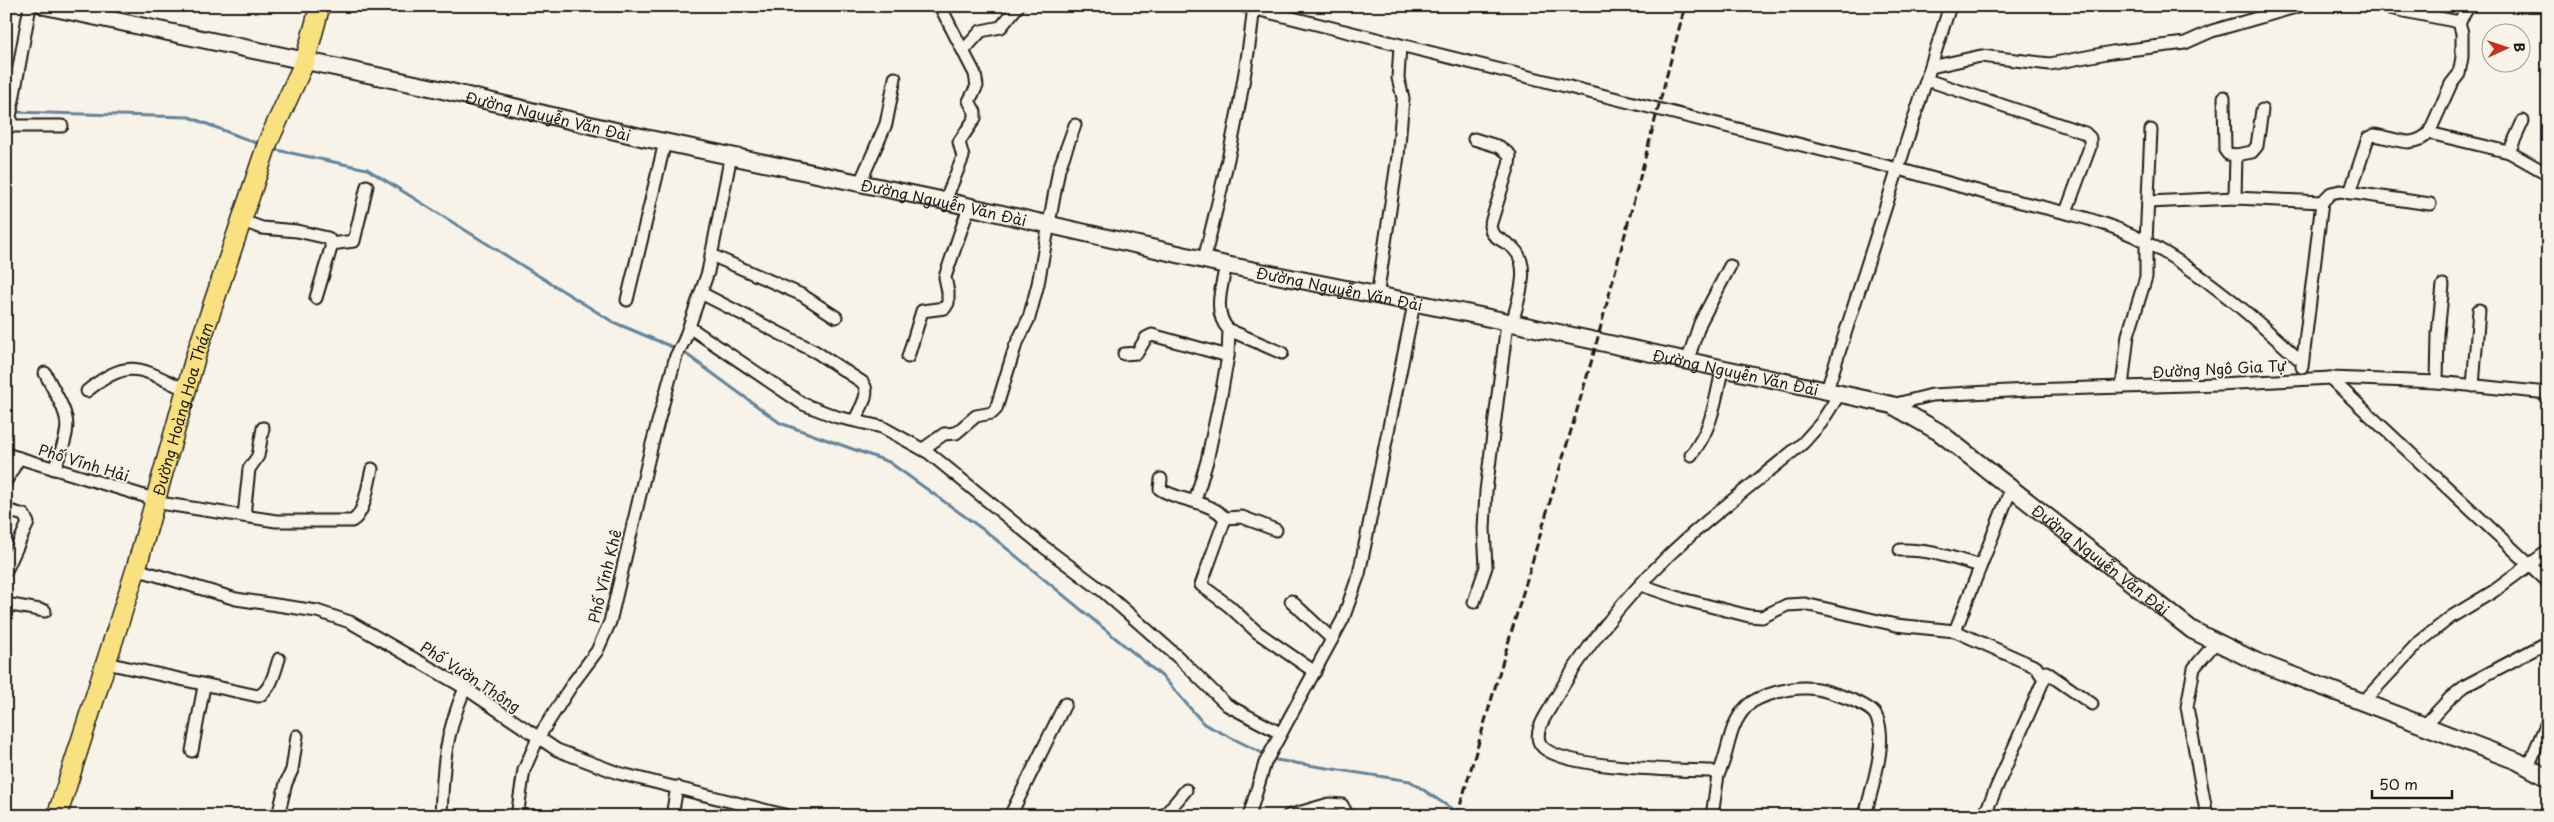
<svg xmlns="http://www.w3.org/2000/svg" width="2554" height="822" viewBox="0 0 2554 822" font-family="'Playpen Sans',sans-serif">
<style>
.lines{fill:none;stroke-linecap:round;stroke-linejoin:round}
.stream{stroke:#63849b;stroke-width:3}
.street-casing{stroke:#1c1c1c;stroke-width:15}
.secondary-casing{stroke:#1c1c1c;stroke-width:20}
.primary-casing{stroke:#1c1c1c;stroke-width:22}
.street{stroke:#f7f3e8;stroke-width:11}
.secondary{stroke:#f7f3e8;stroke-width:16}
.primary{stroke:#fae180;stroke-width:19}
.rail{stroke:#1c1c1c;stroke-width:3;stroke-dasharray:8 4;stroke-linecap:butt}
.labels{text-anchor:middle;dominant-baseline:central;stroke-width:4;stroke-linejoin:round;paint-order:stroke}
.street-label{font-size:15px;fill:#1c1c1c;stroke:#f7f3e8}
</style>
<rect width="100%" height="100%" fill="#f7f3e8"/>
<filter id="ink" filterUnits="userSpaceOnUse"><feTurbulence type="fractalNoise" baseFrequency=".02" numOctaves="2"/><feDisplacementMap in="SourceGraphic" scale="10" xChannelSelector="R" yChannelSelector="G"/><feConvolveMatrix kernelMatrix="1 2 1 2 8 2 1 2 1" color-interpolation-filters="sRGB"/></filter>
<g filter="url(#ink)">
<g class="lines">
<g class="stream">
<polyline points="13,112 189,117 261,145"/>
<polyline points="272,149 367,169 613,322 677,349"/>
<polyline points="682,351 780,423 889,462 988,533 1164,678 1204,724 1276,760 1410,781 1452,809"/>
</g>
<g class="street-casing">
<g id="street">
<polyline points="30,6 10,117 14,126 62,126"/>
<polyline points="940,6 975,74 977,86 969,101 975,112 975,118 959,142 963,157 945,201"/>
<path d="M1244,6L1898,169C1933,178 1968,189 2004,198C2052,210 2101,218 2146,242C2204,273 2254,318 2302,362"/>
<polyline points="2379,6 2459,22"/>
<polyline points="2469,6 2459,22 2462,33 2462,57 2459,74 2451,84 2429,133 2509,152 2548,174"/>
<polyline points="964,50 981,31 1001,27 1018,6"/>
<polyline points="1931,67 1981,56 2050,64 2112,52 2185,43 2212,31 2299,6"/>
<polyline points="1927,80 2085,133 2090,138 2090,147 2066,212"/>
<polyline points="2224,97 2225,150 2228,154 2236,155 2235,198"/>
<path d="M1474,139L1500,147L1510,155L1509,165L1490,226L1492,233C1498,240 1507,242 1514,249C1532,267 1517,302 1512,324"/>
<polyline points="2509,152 2523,121"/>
<polyline points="2236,155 2252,152 2257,146 2262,110"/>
<polyline points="859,185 886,124 895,78"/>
<path d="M2350,193L2368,138L2374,135C2396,138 2411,150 2429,133"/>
<polyline points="2148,202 2235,198 2322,202 2331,193 2340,191 2430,204"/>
<polyline points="240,220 262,228 297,231 328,238 331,242 331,248 316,298"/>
<polyline points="331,244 354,241 367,186"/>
<polyline points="711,255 802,295 836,317"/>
<path d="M1204,259C1225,176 1245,92 1254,6"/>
<path d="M701,293L816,352L862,382C872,393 860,408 855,420"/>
<polyline points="1377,297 1398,156 1403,98 1398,78 1400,46"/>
<polyline points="627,300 665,142"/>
<polyline points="689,327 803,404 837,417 882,427 929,453 1044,547 1104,592 1179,658 1227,705 1280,733"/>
<polyline points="1229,330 1282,353"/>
<polyline points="1124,354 1137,353 1146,338 1152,335 1228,356"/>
<polyline points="908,357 922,311 945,308 948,303 948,292 945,277 969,207"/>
<polyline points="1687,362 1700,323 1730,266"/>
<polyline points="2302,367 2322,202"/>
<path d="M45,373C69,420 75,419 54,469"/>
<polyline points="2330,378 2548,582"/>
<polyline points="2437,382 2438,334 2443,285"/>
<polyline points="2473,386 2479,310"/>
<polyline points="2122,387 2128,335 2146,277 2146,242 2151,130"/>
<polyline points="1827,390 1950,6"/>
<path d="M87,391C130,356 141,369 186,390"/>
<polyline points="1892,405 1932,395 2028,390 2219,384 2330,378 2437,382 2548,393"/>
<polyline points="923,449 944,434 956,433 976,416 992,413 996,409 1015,347 1029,318 1038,284 1059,169 1075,125"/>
<polyline points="6,454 154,499"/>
<path d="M1691,455C1712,429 1715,402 1722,370"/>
<path d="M1161,479L1160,489C1177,501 1213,501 1225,519L1201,585L1229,606L1257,632L1315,672"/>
<polyline points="6,481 19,458"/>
<path d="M1195,501L1207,461L1222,390L1228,356L1229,330C1212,313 1222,286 1226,265"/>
<path d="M153,502L276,521H352C365,514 368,484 372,469"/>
<polyline points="6,510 24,515 28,523 6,571"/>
<polyline points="244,516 249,469 258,456 263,428"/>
<polyline points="1224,518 1242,517 1276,530"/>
<path d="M1900,550C1929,549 1953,558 1980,566"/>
<polyline points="136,569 236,599 317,611 350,622 465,688 557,750 618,773 788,816"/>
<polyline points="1641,585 1682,599 1749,616 1762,617 1787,605 1805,604 1896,625 1955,631"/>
<polyline points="1291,601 1332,639"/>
<polyline points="1474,602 1486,567 1484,529 1486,491 1507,323"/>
<polyline points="6,604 45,611"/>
<path d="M106,663L258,696C271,691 275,671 279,659"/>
<polyline points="2041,673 2046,672 2092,704"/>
<polyline points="2363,702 2417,644 2451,617 2494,591 2548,551"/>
<polyline points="2425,725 2450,698 2465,686 2548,642"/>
<polyline points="192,751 204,686"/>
<polyline points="2528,767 2548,720"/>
<path d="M1718,775C1730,751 1727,727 1747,706C1758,695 1792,687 1807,688C1821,688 1870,703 1876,716C1889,741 1871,789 1865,816"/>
<polyline points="278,816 286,783 292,770 297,736"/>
<path d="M441,816C443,765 445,735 465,688"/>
<polyline points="517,816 524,770 538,738 573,683 597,651 610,622 652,444 676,356 684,341 708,272 731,155"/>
<polyline points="672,816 677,787"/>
<polyline points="1010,816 1065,704"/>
<polyline points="1164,816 1186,790"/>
<polyline points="1249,816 1265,763 1343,619 1359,574 1414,304"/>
<polyline points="1288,816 1329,804 1342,805 1348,816"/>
<path d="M1712,816L1718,775L1711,771C1679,770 1558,769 1541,745C1532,733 1547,714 1553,703C1583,650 1623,600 1667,557C1709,516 1758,481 1803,443L1821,423L1840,393"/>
<polyline points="1984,816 2044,679 2036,667 1955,631 2011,489"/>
<polyline points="2207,816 2187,707 2194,668 2216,642"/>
</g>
</g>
<g class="secondary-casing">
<g id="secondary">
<path id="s1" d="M45,6L434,88L645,138L945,201L1226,265L1466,313L1892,405L1939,432L2192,630L2255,661L2517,761L2548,778"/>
</g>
</g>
<g class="primary-casing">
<g id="primary">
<path id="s2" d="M57,816L136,569L196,355L268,142L305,61L320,6"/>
</g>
</g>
<use href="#street" class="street"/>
<use href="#secondary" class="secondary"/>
<use href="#primary" class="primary"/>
<polyline class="rail" points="1457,816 1593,356 1685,6"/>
</g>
</g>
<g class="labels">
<g class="street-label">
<text stroke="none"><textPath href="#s1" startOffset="515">Đường Nguyễn Văn Đài</textPath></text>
<text stroke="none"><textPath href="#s1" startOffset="920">Đường Nguyễn Văn Đài</textPath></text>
<text stroke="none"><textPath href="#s1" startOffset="1325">Đường Nguyễn Văn Đài</textPath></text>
<text transform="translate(2219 368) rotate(-3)">Đường Ngô Gia Tự</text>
<text stroke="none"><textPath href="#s1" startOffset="1730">Đường Nguyễn Văn Đài</textPath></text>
<text stroke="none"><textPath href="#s2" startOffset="426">Đường Hoàng Hoa Thám</textPath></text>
<text transform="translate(84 462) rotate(17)">Phố Vĩnh Hải</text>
<text stroke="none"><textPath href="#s1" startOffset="2150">Đường Nguyễn Văn Đài</textPath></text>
<text transform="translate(604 576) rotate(-76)">Phố Vĩnh Khê</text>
<text transform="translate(471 676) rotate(33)">Phố Vườn Thông</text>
</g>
</g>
<rect width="2554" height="822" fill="none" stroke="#f7f3e8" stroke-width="25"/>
<rect x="12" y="12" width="2529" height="797" fill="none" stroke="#1c1c1c" stroke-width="2" filter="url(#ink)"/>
<g transform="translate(2506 48) rotate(87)"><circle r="24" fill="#f7f3e8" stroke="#9f9d96"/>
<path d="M0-4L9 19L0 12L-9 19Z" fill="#c8321e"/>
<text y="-8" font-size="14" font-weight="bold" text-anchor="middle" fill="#1c1c1c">B</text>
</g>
<path d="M2372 790v8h80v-8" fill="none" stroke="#1c1c1c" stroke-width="2.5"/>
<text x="2379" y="790" font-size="15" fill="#1c1c1c" stroke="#f7f3e8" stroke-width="4" paint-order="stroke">50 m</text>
</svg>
